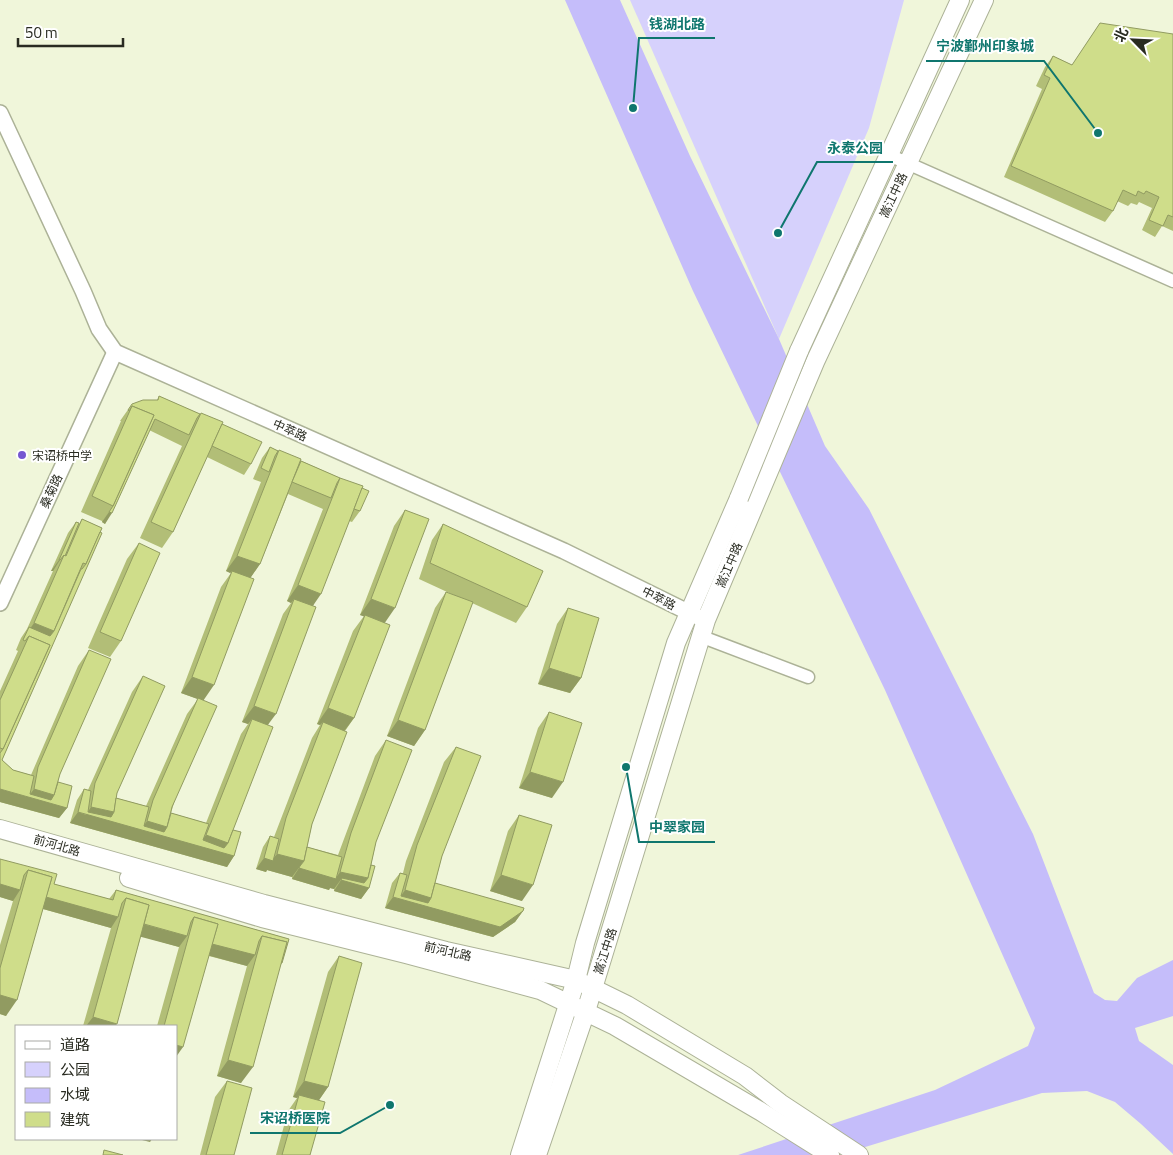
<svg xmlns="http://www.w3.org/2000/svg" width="1173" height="1155" viewBox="0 0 1173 1155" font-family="'Titillium Web','Noto Sans SC',sans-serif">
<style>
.green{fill:#d6d1fc}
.water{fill:#c5bdfa}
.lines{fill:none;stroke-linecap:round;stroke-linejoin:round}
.minor-casing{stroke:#acb297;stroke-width:15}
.tertiary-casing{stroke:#acb297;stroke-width:18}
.secondary-casing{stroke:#acb297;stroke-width:20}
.minor{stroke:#fff;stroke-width:12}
.tertiary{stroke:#fff;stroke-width:15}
.secondary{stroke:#fff;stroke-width:18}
.secondary-bridge-casing{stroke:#acb297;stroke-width:20;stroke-linecap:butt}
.secondary-bridge{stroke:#fff;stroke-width:18}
.wall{fill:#b2be77;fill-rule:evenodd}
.shaded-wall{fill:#919b61}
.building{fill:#cfdd8a;stroke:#919b61}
.poi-dot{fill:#7557d1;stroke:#fff;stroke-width:2}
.labels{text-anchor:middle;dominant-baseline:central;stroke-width:4;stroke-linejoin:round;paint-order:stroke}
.street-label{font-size:12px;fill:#292b21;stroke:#fff}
.poi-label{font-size:12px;fill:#292b21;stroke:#fff;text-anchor:start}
.leader{fill:none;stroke:#0f766e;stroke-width:2}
.callout-dot{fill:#0f766e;stroke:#fff;stroke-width:2}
.callout-label{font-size:14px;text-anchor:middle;font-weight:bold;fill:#0f766e;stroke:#fff;stroke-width:4;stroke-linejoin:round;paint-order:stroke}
</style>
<rect width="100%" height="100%" fill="#f0f6da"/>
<polygon class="green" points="630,0 904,0 869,128 779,339"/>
<polygon class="water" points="565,0 620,0 690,156 779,339 825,446 869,509 1033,834 1094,993 1105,1000 1117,1001 1137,978 1173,960 1173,1016 1135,1028 1139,1041 1173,1065 1173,1154 1141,1124 1115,1102 1087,1091 1042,1093 839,1155 738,1155 935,1090 1028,1046 1035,1028 885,690 693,291"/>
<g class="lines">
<g class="minor-casing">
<g id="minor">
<polyline points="889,155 1173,281"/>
<polyline points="700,636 808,677"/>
</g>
</g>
<g class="tertiary-casing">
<g id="tertiary">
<polyline points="0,113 83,291 99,329 115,352 564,551 700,618"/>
<polyline points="0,603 115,352"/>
</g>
</g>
<g class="secondary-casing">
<g id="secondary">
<polyline points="799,351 960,0"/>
<polyline points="0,829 264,904 446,951 576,980 627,1005 745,1076 780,1103 859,1155"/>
<polyline points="129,878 262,918 406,954 540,990 615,1026 760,1111 830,1155"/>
<polyline points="520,1155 576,980 585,943 676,643 739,498"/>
<polyline points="537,1155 586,1011 706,620 815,362 984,0"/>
</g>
</g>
<use href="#minor" class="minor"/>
<use href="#tertiary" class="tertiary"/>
<use href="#secondary" class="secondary"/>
<g class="secondary-bridge-casing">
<polyline id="secondary-bridge" points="739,498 799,351"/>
</g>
<use href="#secondary-bridge" class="secondary-bridge"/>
</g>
<g class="wall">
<polygon points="1173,34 1173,231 1162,226 1155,237 1142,230 1152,208 1139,202 1137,205 1131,203 1128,206 1117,201 1113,211 1105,222 1004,177 1042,89 1036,86 1045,67 1053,56 1072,65"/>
<polygon points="159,396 222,424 251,464 244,475 207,457 173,532 162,548 140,538 182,446 149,430 105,524 102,522 102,521 81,512 121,421 120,421 132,404 157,400"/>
<path d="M270,447L340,478L360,511L352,522L349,521L313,606L268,725L233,830L234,856L227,867L70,823L77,800L84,789L88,790L132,692L143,676L116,798L146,806L187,714L198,699L181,693L221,587L231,573L226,571L261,482L253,479L262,458ZM288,494L323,509L287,601L291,603L283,614L242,722L248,724L241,734L206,823L171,813L203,701L250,578L260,564Z"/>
<polygon points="405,510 384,623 354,718 345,731 312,824 307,847 338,855 375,756 386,740 376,842 371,865 369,888 361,899 334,891 334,889 330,888 329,890 292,879 292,877 267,870 266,872 256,869 263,847 270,836 274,837 312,738 320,725 317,724 353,631 364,616 360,615 394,526"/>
<polygon points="82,519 102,528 2,760 13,770 31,775 78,666 89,650 58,782 67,808 59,818 0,802 0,691 18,651 16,650 21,638 27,629 53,571 51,571 68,533 76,522 79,524"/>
<polygon points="443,524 527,607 516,623 472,603 425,730 414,746 387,736 435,608 446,592 458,597 419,579 432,540"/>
<polygon points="139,543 121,641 110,657 88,648 127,559"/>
<polygon points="568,608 581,678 570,693 538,684 557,624"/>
<polygon points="549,712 552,798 519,788 538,728"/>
<polygon points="456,747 442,856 435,883 523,911 515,922 493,937 385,908 392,883 400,873 403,873 406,861 444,762"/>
<polygon points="519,815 522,901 490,891 508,831"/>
<polygon points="0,859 54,884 109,899 116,890 289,939 282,963 280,966 241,1083 217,1076 247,966 209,956 176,1026 157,1026 179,947 141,936 115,1026 83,1026 111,928 43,909 6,1016 0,1014 0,945 13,901 0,897"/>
<polygon points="339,956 328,1087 319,1100 310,1155 276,1155 288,1111 297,1098 293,1097 328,972"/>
<polygon points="227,1081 234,1155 200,1155 215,1097"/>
</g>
<g class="shaded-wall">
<polygon points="109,512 112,513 105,524 102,522"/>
<polygon points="237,556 260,564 249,580 232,571 230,573 226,571"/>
<polygon points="59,560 60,560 53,571 51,571"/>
<polygon points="298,585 321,594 310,610 294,599 291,603 287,601"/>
<polygon points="371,599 395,608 384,624 360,615"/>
<polygon points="34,623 54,631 43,647 29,636 26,640 23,639"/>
<polygon points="549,668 581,678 570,693 538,684"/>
<polygon points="192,677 214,685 203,701 181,693"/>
<polygon points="254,706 276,714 264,730 252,719 248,724 242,722"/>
<polygon points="328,708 354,718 342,734 323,722 320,725 317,724"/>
<polygon points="398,720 425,730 414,746 387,736"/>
<polygon points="530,772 563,782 552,798 519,788"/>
<polygon points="0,789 28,797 34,789 54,795 67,808 59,818 0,802"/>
<polygon points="91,807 114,812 141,830 147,821 167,827 198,846 206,835 228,843 234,856 227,867 70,823 78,812 86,815"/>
<polygon points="277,854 304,861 292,877 267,870 266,872 256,869 264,858 272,860"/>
<polygon points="299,868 336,878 340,872 368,878 369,888 361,899 334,891 341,880 342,878 334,889 330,888 329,890 292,879"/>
<polygon points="501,875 533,885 522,901 490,891"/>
<polygon points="0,884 20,890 13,901 0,897"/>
<polygon points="405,890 523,911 515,922 493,937 385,908 393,897 399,899"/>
<polygon points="44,896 118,917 111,928 36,907"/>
<polygon points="142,924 187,936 179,947 134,935"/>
<polygon points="210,943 255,955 247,966 203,954"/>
<polygon points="0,995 17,1000 6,1016 0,1014"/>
<polygon points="93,1017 117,1024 115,1026 86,1026"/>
<polygon points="176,1045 183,1047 176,1057"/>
<polygon points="228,1060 253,1067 241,1083 217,1076"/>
<polygon points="304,1081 328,1087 317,1103 299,1095 297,1098 293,1097"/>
<polygon points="138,1139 152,1139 150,1142"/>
</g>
<g class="building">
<polygon points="1100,23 1173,34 1173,217 1168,215 1163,226 1149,220 1159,197 1146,191 1144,194 1138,191 1136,196 1123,190 1113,211 1011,166 1050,78 1044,75 1053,56 1072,65"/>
<polygon points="159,396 200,414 197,418 189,435 155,419 112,513 109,512 113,506 154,415 132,406 129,411 128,410 132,404 143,400 158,400"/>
<polygon points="132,406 154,415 113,506 92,496"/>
<polygon points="201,413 223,422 173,532 151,522"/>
<polygon points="222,424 262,442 251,464 212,446"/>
<polygon points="270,447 278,451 275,456 269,472 261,468"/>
<polygon points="279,450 301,459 260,564 237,556"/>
<polygon points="301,461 340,478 337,483 331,498 292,482"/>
<polygon points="340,478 363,486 321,594 298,585"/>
<polygon points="362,488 369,491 360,511 354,509"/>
<polygon points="405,510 429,519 395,608 371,599"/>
<polygon points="82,519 102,528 86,564 83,563 54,631 34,623 64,555 66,556"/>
<polygon points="76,522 79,523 65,556 64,555 60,560 59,560"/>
<polygon points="443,524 543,571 527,607 430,563"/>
<polygon points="100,532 102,533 2,760 13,770 34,776 30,794 51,800 54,795 58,782 72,786 67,808 0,789 0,753 3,749 50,645 29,636 25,641 23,640 29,627 50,636 54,631 81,569 82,569 86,564"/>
<polygon points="139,543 160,553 121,641 100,632"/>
<polygon points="232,571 254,579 214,685 192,677"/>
<polygon points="446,592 473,602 425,730 398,720"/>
<polygon points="294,599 316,607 276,714 254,706"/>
<polygon points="568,608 599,618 581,678 549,668"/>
<polygon points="365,615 390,625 354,718 328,708"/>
<polygon points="29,636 50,645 3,749 0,748 0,700"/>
<polygon points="89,650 111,659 60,774 54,795 34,789 38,767"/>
<polygon points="143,676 165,686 117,793 114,812 91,807 95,783"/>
<polygon points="198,698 217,706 172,807 167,827 147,821 153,800"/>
<polygon points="549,712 582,723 563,782 530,772"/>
<polygon points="252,719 273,727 228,843 206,835"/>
<polygon points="323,722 347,732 312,824 304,861 277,854 286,818"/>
<polygon points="386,740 412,750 376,842 368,878 340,872 351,833"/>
<polygon points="456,747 481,756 442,856 431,898 405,890 417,845"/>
<polygon points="84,789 91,791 88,812 111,817 114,812 116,798 149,807 144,826 164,832 167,827 171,813 209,824 203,840 224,848 228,843 233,830 241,832 234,856 78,812"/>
<polygon points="519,815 552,825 533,885 501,875"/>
<polygon points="270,836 279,839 273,861 264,858"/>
<polygon points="307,847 342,857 336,879 299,868 300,866 304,861"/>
<polygon points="0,859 57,874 54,884 113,900 116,890 289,939 282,963 281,963 287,942 262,936 259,941 255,955 212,944 218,924 194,917 191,922 187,936 144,924 149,905 126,898 122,903 118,917 46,897 52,877 28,870 24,875 20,890 0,884"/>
<polygon points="371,865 375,866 369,888 341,880 342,878 364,883 368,878"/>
<polygon points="28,870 52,877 17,1000 0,995 0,968"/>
<polygon points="400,873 407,875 401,896 428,903 431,898 435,883 524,908 523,911 500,927 393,897"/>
<polygon points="126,898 149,905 117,1024 93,1017"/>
<polygon points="194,917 218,924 183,1047 176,1045 176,1026 164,1026"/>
<polygon points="262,936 287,942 253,1067 228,1060"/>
<polygon points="339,956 362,963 328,1087 304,1081"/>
<polygon points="227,1081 252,1088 234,1155 206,1155"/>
<polygon points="299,1095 325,1102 310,1155 282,1155"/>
<polygon points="104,1150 123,1155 103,1155"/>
</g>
<circle class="poi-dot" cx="22" cy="455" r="5"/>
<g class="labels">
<g class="street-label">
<text transform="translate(893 195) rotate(-65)">嵩江中路</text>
<text transform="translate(290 430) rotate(24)">中萃路</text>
<text transform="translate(51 491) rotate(-65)">桑菊路</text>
<text transform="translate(729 565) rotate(-67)">嵩江中路</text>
<text transform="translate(659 598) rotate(27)">中萃路</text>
<text transform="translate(57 845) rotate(16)">前河北路</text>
<text transform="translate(448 951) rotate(13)">前河北路</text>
<text transform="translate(605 951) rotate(-72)">嵩江中路</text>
</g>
<g class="poi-label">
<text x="32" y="455">宋诏桥中学</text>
</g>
</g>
<path class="leader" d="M633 108L639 38H715M1098 133L1044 61H926M778 233L817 162H893M626 767L639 842H715M390 1105L340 1133H250"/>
<g class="callout-dot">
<circle cx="633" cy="108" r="5"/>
<circle cx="1098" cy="133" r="5"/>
<circle cx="778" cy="233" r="5"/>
<circle cx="626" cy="767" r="5"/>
<circle cx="390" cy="1105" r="5"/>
</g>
<g class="callout-label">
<text x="677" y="29">钱湖北路</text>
<text x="985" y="51">宁波鄞州印象城</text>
<text x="855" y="153">永泰公园</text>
<text x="677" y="832">中翠家园</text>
<text x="295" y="1123">宋诏桥医院</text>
</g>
<rect x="15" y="1025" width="162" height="115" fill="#ffffff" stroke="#a9aaa6"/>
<rect x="25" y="1041" width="25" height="8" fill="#ffffff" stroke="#a9aaa6"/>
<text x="60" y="1050" font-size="15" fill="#292b21">道路</text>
<rect x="25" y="1062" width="25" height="15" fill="#d6d1fc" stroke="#a9aaa6"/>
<text x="60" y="1075" font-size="15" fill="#292b21">公园</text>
<rect x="25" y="1088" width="25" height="15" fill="#c5bdfa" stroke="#a9aaa6"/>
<text x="60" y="1100" font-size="15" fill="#292b21">水域</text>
<rect x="25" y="1112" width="25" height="15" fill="#cfdd8a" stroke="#a9aaa6"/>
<text x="60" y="1125" font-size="15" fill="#292b21">建筑</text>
<g transform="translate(1133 40) rotate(294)" stroke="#ffffff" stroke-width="4" paint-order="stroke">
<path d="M0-4L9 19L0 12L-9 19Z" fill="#292b21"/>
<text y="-8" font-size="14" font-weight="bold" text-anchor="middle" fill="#292b21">北</text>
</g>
<path d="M18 38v8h105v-8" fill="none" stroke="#292b21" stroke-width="2.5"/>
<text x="25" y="38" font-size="15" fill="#292b21" stroke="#ffffff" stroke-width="4" paint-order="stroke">50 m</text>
</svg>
